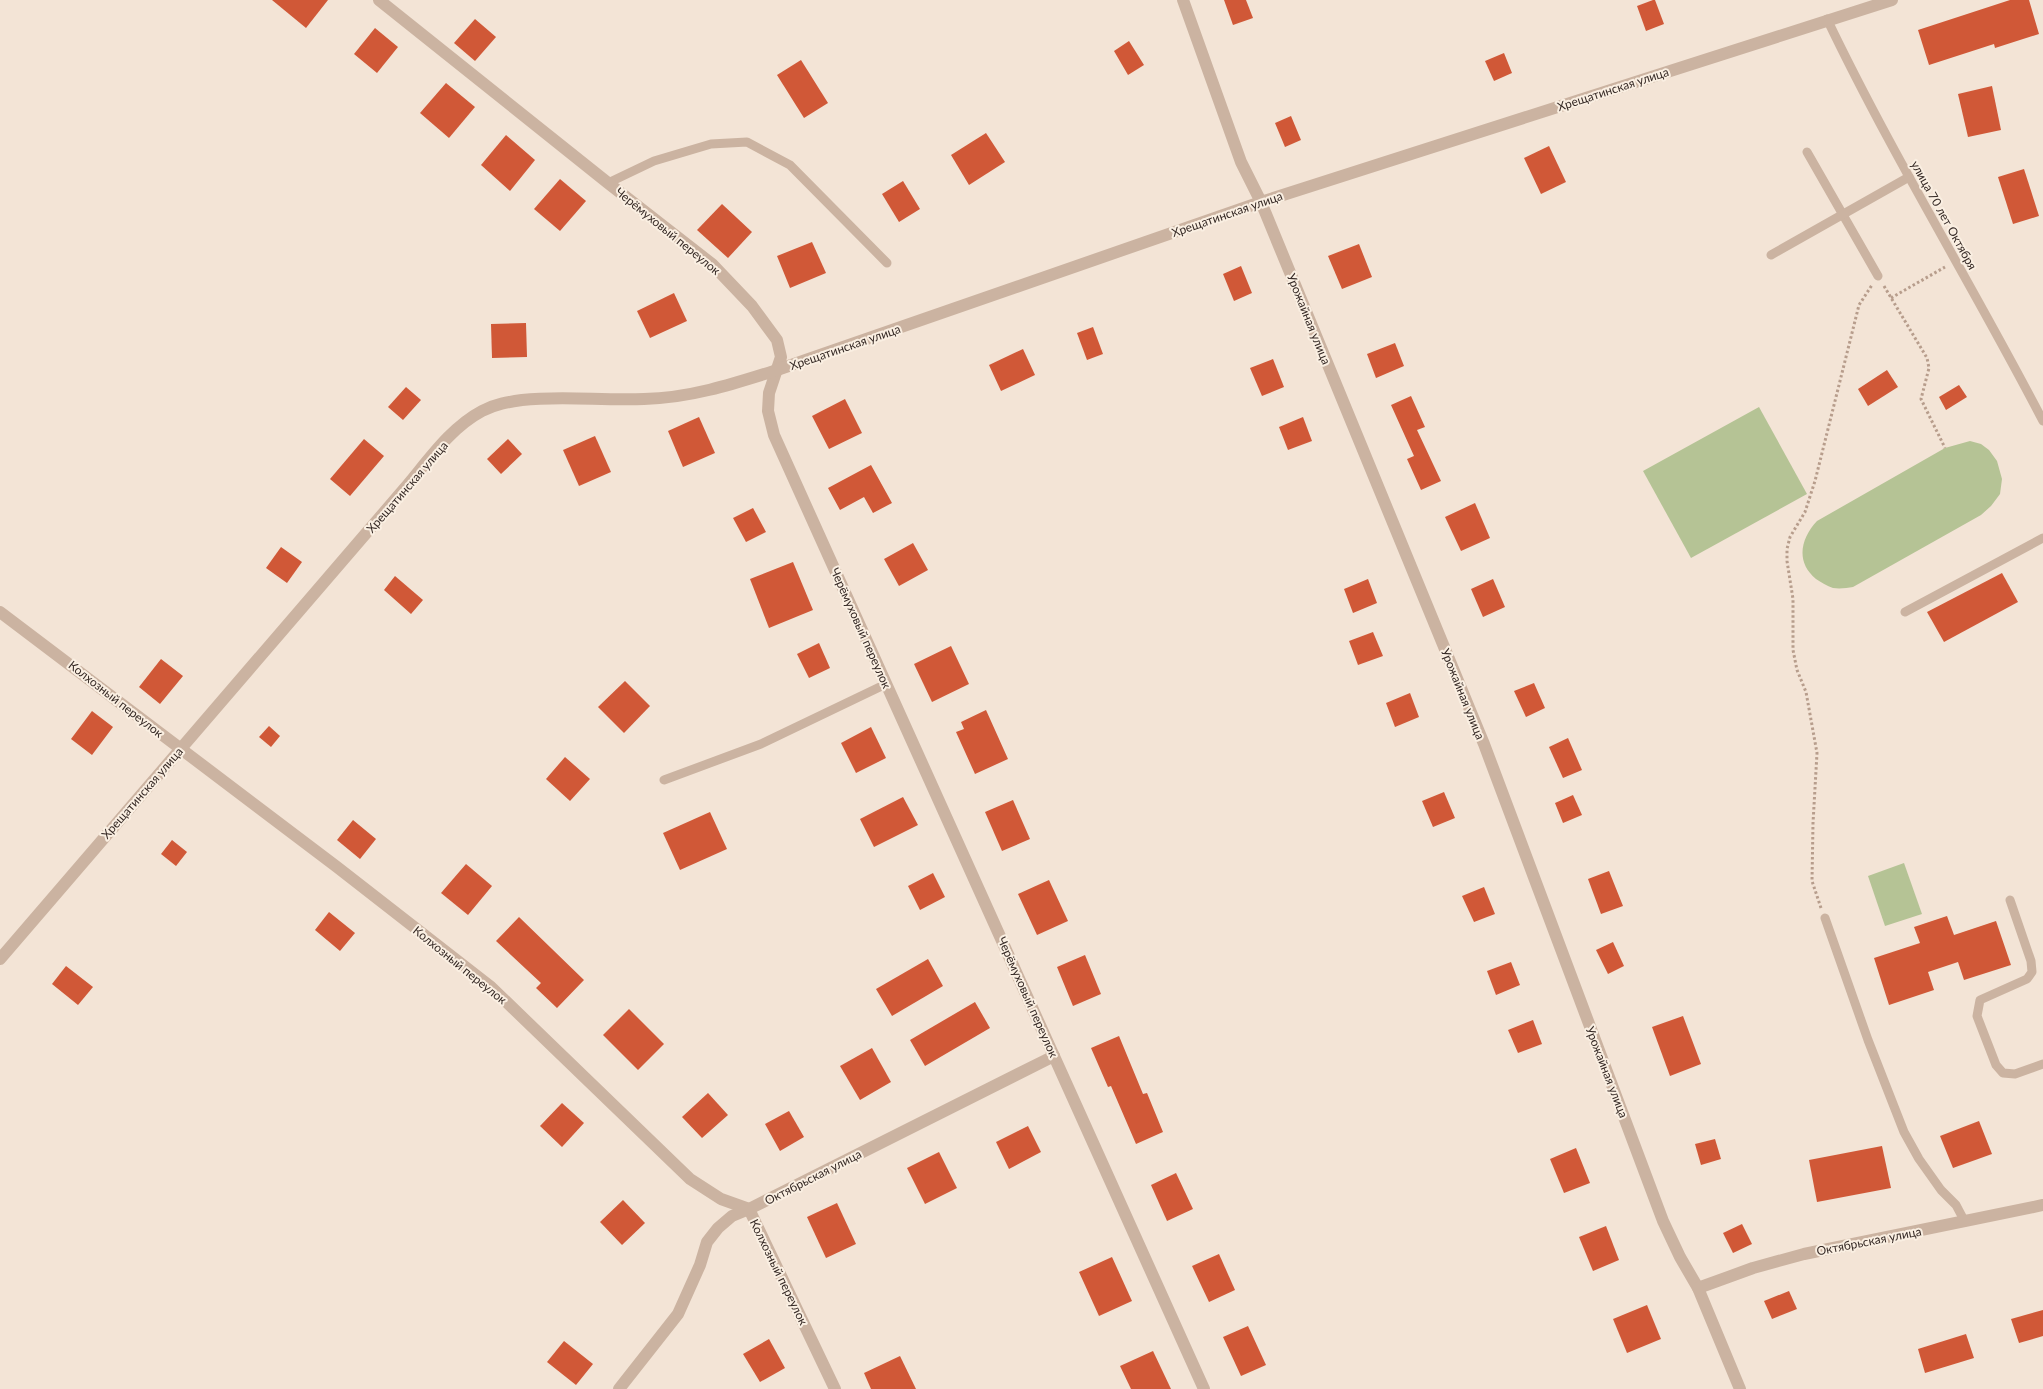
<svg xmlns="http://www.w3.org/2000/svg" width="2043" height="1389" viewBox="0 0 2043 1389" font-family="Lato,sans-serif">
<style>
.green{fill:#b5c395}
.building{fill:#d05837}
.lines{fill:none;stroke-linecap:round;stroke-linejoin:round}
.path{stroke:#b79d8c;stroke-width:3;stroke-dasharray:2.5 2.5;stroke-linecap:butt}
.lane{stroke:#cbb3a1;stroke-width:9}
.street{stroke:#cbb3a1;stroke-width:12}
.labels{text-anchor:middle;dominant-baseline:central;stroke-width:4;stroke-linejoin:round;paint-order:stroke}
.street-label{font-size:12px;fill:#352925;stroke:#faefe2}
</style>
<rect width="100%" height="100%" fill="#f3e4d6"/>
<g class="green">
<polygon points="1759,407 1807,494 1691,558 1643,471"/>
<path d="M1970,441L1981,444L1989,450L1997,461L2002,479L2000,494L1991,506L1981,515L1853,587C1847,588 1840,589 1833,588C1827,586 1821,582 1816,579C1795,562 1801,538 1817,521L1945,448Z"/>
<polygon points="1904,863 1922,914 1885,926 1868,876"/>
</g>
<g class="building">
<polygon points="272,0 328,0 306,28"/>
<polygon points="1224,0 1246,0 1253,18 1233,25"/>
<polygon points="1653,0 1655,0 1664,24 1646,31 1637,6"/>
<polygon points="2010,0 2029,0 2039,34 1995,48 1994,44 1929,65 1918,30"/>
<polygon points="475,19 496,37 475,61 454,43"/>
<polygon points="375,28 398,47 377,73 354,54"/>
<polygon points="1129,41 1144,65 1128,75 1114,51"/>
<polygon points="1504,53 1512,73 1494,81 1485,61"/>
<polygon points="801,60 828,103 804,118 777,75"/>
<polygon points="446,83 475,107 449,138 420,113"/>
<polygon points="1992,86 2001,130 1968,137 1958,94"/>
<polygon points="1291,116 1301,140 1285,147 1275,123"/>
<polygon points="986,133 1005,162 969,185 951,155"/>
<polygon points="506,135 535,160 510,191 481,165"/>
<polygon points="1549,146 1566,182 1541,194 1524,158"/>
<polygon points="2024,169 2039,216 2013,224 1998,177"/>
<polygon points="560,179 586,201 560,231 534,209"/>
<polygon points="903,181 920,209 899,222 882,194"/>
<polygon points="722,204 752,232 728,258 697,230"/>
<polygon points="812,242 826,273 790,288 777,256"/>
<polygon points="1359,244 1372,277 1342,289 1328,256"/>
<polygon points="1241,266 1252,293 1234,301 1223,274"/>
<polygon points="674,293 687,321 650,338 637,311"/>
<polygon points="526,323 527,357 492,358 491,324"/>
<polygon points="1093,327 1103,354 1087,360 1077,333"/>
<polygon points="1395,343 1404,366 1376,378 1367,354"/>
<polygon points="1023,349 1035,375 1001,391 989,365"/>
<polygon points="1273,359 1284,387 1262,396 1250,368"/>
<polygon points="1887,370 1898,387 1868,406 1858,389"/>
<polygon points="1959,385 1967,397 1946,410 1939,397"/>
<polygon points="406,387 421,400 403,420 388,407"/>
<polygon points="1411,396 1425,427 1417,430 1441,481 1421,490 1407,459 1414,456 1391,405"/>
<polygon points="845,399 862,433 829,449 812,416"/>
<polygon points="699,417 715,453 683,467 668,431"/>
<polygon points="1303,417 1312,441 1288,450 1279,427"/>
<polygon points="595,436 611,472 579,486 563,450"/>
<polygon points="364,439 384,456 350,496 330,479"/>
<polygon points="508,439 522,454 501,474 487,459"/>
<polygon points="871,465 892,503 873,513 864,497 840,510 828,488"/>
<polygon points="1475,503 1490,538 1461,551 1445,517"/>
<polygon points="753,508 766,532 746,542 733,518"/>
<polygon points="913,543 928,570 899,586 884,559"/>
<polygon points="281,547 302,562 287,583 266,568"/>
<polygon points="793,562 813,610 769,628 750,579"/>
<polygon points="2002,573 2018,602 1944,642 1927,612"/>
<polygon points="395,576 423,600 411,614 384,590"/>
<polygon points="1368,579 1377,603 1353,613 1344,589"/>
<polygon points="1493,579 1505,607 1483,617 1471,589"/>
<polygon points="1373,632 1383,656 1358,665 1349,641"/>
<polygon points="819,643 830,668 809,678 797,654"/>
<polygon points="951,646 969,684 932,702 914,664"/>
<polygon points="161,659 183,676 160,704 139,687"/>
<polygon points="625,681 650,706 624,733 598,707"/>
<polygon points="1534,683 1545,708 1526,717 1514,691"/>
<polygon points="1410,693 1419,717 1395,727 1386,703"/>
<polygon points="986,710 1008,759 975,774 956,732 964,729 961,722"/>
<polygon points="92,711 113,727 92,755 71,739"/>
<polygon points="269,726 280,736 271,747 259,737"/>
<polygon points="871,727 886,758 856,773 841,743"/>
<polygon points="1568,738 1582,770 1563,778 1549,747"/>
<polygon points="565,757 590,779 570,801 546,779"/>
<polygon points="1444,792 1455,818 1433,827 1422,801"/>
<polygon points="1573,795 1582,815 1563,823 1555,803"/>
<polygon points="903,797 918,825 874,847 860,819"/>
<polygon points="1013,800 1030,839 1002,851 985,812"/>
<polygon points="710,812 727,849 680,870 663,833"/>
<polygon points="353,820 376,839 360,859 337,840"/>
<polygon points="172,840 187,852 176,866 161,854"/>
<polygon points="466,864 492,886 468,915 441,893"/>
<polygon points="1609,871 1623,906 1601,914 1588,879"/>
<polygon points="933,873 945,897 920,910 908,886"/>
<polygon points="1049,880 1068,921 1037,935 1018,894"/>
<polygon points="1484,887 1495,914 1474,922 1462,896"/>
<polygon points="329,912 355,933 340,951 315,930"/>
<polygon points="1947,916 1954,935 1996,921 2011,965 1964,980 1958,962 1928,972 1934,990 1889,1005 1874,958 1920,943 1914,927"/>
<polygon points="519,917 584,980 557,1008 536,988 541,983 496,941"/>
<polygon points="1613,942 1624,966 1608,974 1596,950"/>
<polygon points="1085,955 1101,994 1073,1006 1057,967"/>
<polygon points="928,959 943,986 892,1016 876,989"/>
<polygon points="1511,962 1520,985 1496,995 1487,971"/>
<polygon points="66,966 93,987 78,1005 52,984"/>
<polygon points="975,1002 990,1028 925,1066 910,1040"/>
<polygon points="629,1009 664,1044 638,1070 603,1035"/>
<polygon points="1683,1016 1701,1064 1670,1076 1652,1027"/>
<polygon points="1533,1020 1542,1044 1518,1053 1508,1030"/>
<polygon points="1119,1036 1143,1094 1147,1093 1163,1132 1136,1144 1111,1086 1108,1087 1091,1048"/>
<polygon points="872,1048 891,1082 860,1100 840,1066"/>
<polygon points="708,1093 728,1115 702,1138 682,1117"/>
<polygon points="562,1103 584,1123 562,1147 540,1126"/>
<polygon points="789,1111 804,1137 780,1151 765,1124"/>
<polygon points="1979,1121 1992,1154 1953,1168 1940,1136"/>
<polygon points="1028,1126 1041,1152 1009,1169 996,1142"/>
<polygon points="1715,1139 1721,1159 1701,1165 1695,1144"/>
<polygon points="1882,1146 1891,1188 1817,1202 1809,1160"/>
<polygon points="1576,1148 1590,1183 1564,1193 1550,1159"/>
<polygon points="939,1152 957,1188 925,1204 907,1168"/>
<polygon points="1176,1173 1193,1209 1167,1221 1151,1185"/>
<polygon points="623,1200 645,1223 622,1245 600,1222"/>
<polygon points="837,1203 856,1244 826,1258 807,1217"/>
<polygon points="1742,1224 1752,1244 1733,1253 1723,1233"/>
<polygon points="1606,1226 1619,1260 1593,1271 1579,1237"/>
<polygon points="1219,1254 1235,1290 1209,1302 1192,1266"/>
<polygon points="1112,1257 1132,1301 1099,1316 1079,1272"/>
<polygon points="1789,1291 1797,1309 1772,1319 1764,1301"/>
<polygon points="1647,1305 1661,1339 1627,1353 1613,1319"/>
<polygon points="2043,1310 2043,1336 2019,1343 2011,1319"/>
<polygon points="1248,1326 1266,1365 1241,1376 1223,1337"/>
<polygon points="1966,1334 1974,1358 1925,1373 1918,1349"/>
<polygon points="769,1339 785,1368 760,1382 743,1354"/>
<polygon points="564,1341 593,1364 576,1385 547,1362"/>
<polygon points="1153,1351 1171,1389 1131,1389 1120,1366"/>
<polygon points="900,1356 916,1389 871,1389 864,1373"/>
</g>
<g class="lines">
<g class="path">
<polyline points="1884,286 1927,358 1929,368 1921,399 1945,448"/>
<polyline points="1891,298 1945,267"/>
<polyline points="1821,908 1812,881 1813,823 1817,753 1806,692 1797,670 1793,650 1793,599 1787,561 1787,549 1790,537 1805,512 1815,481 1859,305 1872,285"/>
</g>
<g class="lane">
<path d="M1827,19C1893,157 1973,286 2043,421"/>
<polyline points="1807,152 1878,276"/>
<polyline points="608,183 654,161 711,144 747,142 790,165 887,263"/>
<polyline points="1771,255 1909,177"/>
<polyline points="1905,612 2043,538"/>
<polyline points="664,780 761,744 886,684"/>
<polyline points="2010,900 2031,961 2032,972 2027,979 1980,1000 1977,1016 1996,1065 2003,1073 2015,1074 2043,1064"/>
<polyline points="1825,918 1868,1040 1904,1132 1919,1159 1941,1190 1956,1205 1965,1222"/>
</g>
<g class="street">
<polyline points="379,0 608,183 712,264 752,306 777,340 781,357 769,393 768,411 774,435 1204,1389"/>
<polyline points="1183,0 1241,162 1261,202 1484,744 1663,1221 1680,1257 1698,1288 1740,1389"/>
<polyline points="0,612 337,867 491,987 690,1179 721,1199 749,1209 835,1389"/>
<path d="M0,959L405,488C428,461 450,428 482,411C495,404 508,402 522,400C564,395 602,401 644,399C690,398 733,384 777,370L1261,202L1892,0"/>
<polyline points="1698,1288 1753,1268 1804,1254 2043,1205"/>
<polyline points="619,1389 678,1314 700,1265 707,1242 718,1228 732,1216 749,1209 1054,1056"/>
</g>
</g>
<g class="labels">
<g class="street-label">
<text transform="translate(1613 89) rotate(-18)">Хрещатинская улица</text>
<text transform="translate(1227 214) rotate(-19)">Хрещатинская улица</text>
<text transform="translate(1944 215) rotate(61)">улица 70 лет Октября</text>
<text transform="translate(668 231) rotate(39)">Черёмуховый переулок</text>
<text transform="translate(1309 319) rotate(68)">Урожайная улица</text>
<text transform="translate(845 347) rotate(-19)">Хрещатинская улица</text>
<text transform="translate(407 487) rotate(-49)">Хрещатинская улица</text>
<text transform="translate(861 628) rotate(66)">Черёмуховый переулок</text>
<text transform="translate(1463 694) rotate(68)">Урожайная улица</text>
<text transform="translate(116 699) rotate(38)">Колхозный переулок</text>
<text transform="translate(142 793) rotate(-49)">Хрещатинская улица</text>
<text transform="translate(460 965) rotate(39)">Колхозный переулок</text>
<text transform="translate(1028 997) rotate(66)">Черёмуховый переулок</text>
<text transform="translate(1607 1072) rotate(69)">Урожайная улица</text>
<text transform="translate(813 1177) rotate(-27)">Октябрьская улица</text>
<text transform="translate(1869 1241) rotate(-11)">Октябрьская улица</text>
<text transform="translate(779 1272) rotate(64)">Колхозный переулок</text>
</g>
</g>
</svg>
